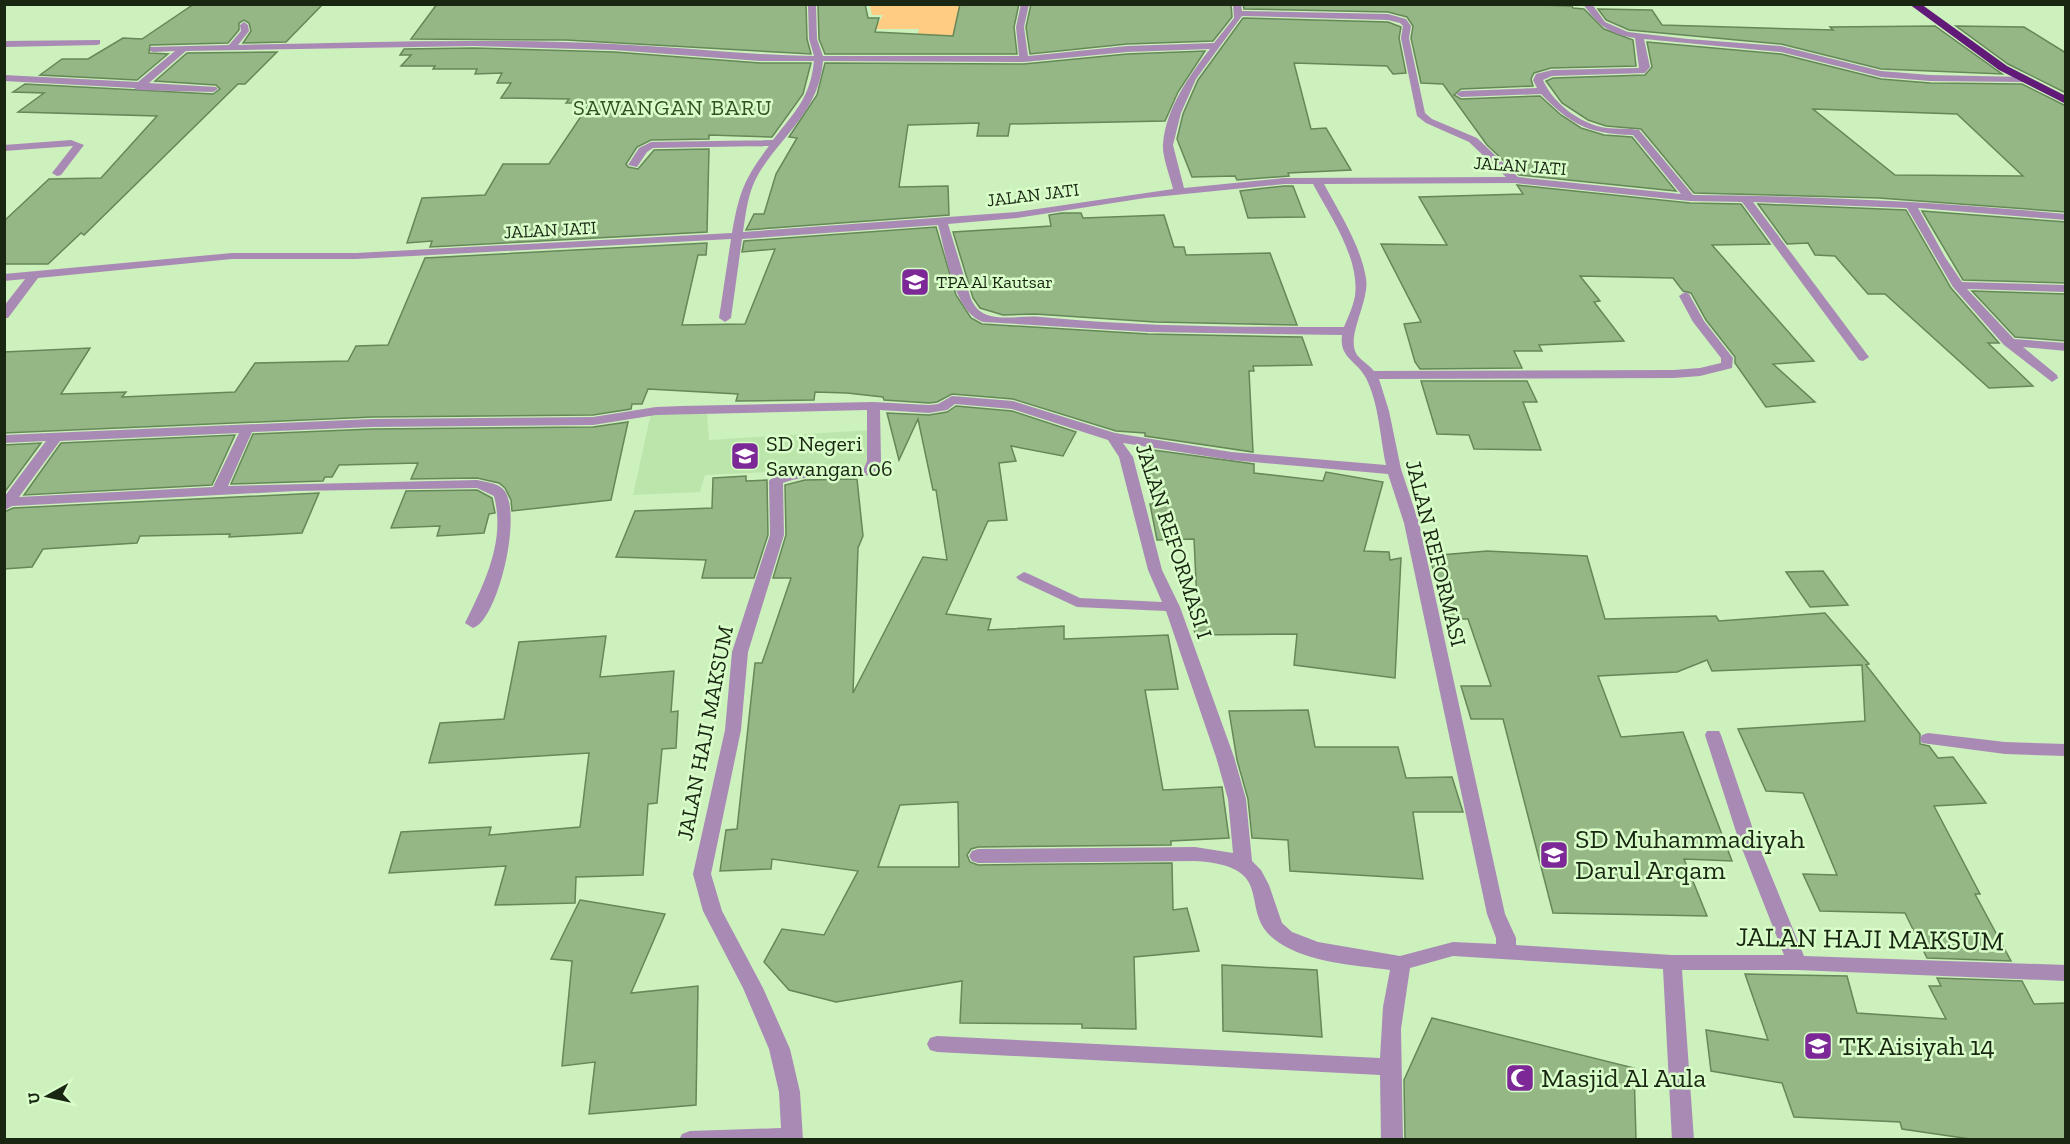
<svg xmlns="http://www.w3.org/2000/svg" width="2070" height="1144" viewBox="0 0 2070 1144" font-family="'Zilla Slab',serif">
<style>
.built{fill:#bce5ab}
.green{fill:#fecd83}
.building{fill:#94b785;stroke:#668758;stroke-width:1.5;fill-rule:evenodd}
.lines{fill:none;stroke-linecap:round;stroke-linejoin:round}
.minor{fill:#a98ab5;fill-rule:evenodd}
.highway{fill:#621a78;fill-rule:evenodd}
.labels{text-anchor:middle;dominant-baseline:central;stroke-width:5;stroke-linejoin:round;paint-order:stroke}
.far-street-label{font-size:18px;fill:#182612;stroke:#d9feca}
.far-poi-label{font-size:18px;fill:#182612;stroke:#d9feca;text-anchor:start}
.far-quarter-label{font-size:22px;letter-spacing:1.5px;fill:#325024;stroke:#d9feca}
.poi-label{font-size:22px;fill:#182612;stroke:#d9feca;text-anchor:start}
.street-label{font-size:22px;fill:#182612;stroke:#d9feca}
.near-poi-label{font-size:27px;fill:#182612;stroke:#d9feca;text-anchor:start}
.near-street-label{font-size:27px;fill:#182612;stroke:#d9feca}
</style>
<rect width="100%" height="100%" fill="#ccf1bd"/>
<polygon class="built" points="651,413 707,413 709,440 871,430 872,467 705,475 700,492 633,495"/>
<polygon class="green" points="870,5 995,5 995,38 916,40 919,29 875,29 883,15 872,15"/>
<g class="building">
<polygon points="194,4 323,4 286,42 243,43 251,31 249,23 244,20 239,23 239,30 228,43 150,45 149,53 168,54 137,80 40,75 62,59 88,59 123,38 142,39"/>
<polygon points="437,4 806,4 807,39 811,54 566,40 411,39"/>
<polygon points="818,4 865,4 868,18 879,18 875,32 953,36 960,4 1019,4 1014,27 1017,54 825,54 819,39"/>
<polygon points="1031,4 1231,4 1232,17 1213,41 1127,44 1030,54 1026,27"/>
<polygon points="1243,4 1505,4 1572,6 1573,8 1584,9 1604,29 1633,40 1636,66 1551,68 1534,73 1531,79 1533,86 1461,89 1454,95 1461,99 1540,96 1561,115 1581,128 1604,135 1632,137 1676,191 1519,175 1487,145 1443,84 1421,83 1411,38 1413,26 1407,17 1388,12 1244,9"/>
<polygon points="1598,9 1652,10 1662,25 1833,30 1830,27 1935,26 2002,74 1881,69 1781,44 1629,30 1606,20"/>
<polygon points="1243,18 1388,22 1401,27 1399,38 1406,73 1393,74 1387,66 1294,63 1311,129 1326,128 1351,170 1288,173 1289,176 1237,180 1235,176 1192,177 1177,139 1183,114 1198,80"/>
<polygon points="1956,26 2024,27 2066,53 2066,93 2008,64"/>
<path d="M1647,42L1781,54L1881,79L1930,83L2022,84L2066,106V212L1879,198L1694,193L1641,129L1606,126L1588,120L1562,103L1546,81L1553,78L1645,75L1652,67ZM1813,109L1957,114L2023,176L1895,175Z"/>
<polygon points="474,48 614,52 760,63 811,63 803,94 772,137 709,135 709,139 651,140 637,147 626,164 628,167 638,169 654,150 709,149 707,232 430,247 432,241 407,243 422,198 485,195 503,164 549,164 590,103 566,103 569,99 501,98 511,83 497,83 502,73 475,74 477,69 433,69 435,66 401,66 411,55 400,55 404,49"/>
<polygon points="1205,51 1178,92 1165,121 1010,124 1008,136 977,136 979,123 908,125 899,187 948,186 949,215 746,230 754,214 764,214 776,174 797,138 789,137 817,95 825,63 1024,64 1127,54"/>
<polygon points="277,52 245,84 238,84 84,235 81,233 48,264 4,264 4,221 49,179 101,178 157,116 18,112 44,93 13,92 25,84 213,94 220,89 216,85 155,81 187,53"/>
<polygon points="1517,185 1690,203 1741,204 1770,244 1712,245 1814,361 1773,364 1815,402 1766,407 1735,363 1735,357 1706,320 1691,293 1683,291 1673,278 1580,276 1600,301 1594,302 1624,341 1539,345 1542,351 1514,351 1522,368 1420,369 1415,362 1404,324 1421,322 1381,244 1447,245 1419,197 1523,194"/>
<polygon points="1284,186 1293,186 1305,217 1248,218 1240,191"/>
<polygon points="1758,204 1906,210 1951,288 1999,343 1988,343 2033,386 1989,388 1885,294 1868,294 1835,256 1815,255 1808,243 1787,244"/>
<polygon points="1922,211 2066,222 2066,283 1963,280"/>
<polygon points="1062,213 1081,213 1083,218 1164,215 1174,247 1184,247 1186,255 1270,253 1297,325 1155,322 1035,314 1003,315 980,308 973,298 953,232 1051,226 1049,215"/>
<polygon points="936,227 956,295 971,318 982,324 1148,334 1302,337 1312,365 1253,366 1254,371 1249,371 1253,452 1145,436 1145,433 1116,431 1013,399 952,394 937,402 929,403 884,400 883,397 847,393 815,392 814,400 736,401 738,394 648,389 642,404 632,404 631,409 593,415 372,417 4,433 4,352 90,348 61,394 126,392 122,397 235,392 255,363 348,361 356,346 388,345 425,258 707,243 706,255 698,255 682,325 745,324 775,249 742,252 744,241"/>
<polygon points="1972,291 2066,294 2066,341 2015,337"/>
<polygon points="1421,381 1527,381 1537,402 1523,402 1541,450 1474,449 1469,435 1437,434"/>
<path d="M956,406L1012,411L1076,432L1063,456L1011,446L1016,461L999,463L1007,520L988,521L946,614L991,619L988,630L1064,626V639L1168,635L1178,689L1145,690L1163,790L1222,787L1229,838L1171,841V845L978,847L971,849L967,855L970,862L978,865L1172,863L1173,910L1187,908L1199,951L1134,957L1136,1029L1082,1028V1024L960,1023L962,981L836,1002L789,990L764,962L782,929L824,935L858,871L772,859L771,869L720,871L726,830L737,829L755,663H762L791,578H773L786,535L785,485L805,480L857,479L863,536L858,548L853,693L923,557L947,560L936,490H933L918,419L899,460L887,413L929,415L947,412ZM958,802L959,867H878L900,805Z"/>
<polygon points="628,422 611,500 512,511 511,500 505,488 499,483 477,478 411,479 418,463 339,465 332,477 325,477 323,481 231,484 253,434 372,429 593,427"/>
<polygon points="235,435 212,485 24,495 61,443"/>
<polygon points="41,443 4,493 4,445"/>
<polygon points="1146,449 1254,464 1254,473 1323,481 1326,472 1383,482 1364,551 1389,552 1390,560 1401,558 1395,678 1294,665 1297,634 1195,635 1190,602 1197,602 1194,539 1157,540 1150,504 1153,504"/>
<polygon points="746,476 746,481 767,480 768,535 754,578 702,578 706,560 616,557 635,511 712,508 713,478"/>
<polygon points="477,490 492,498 495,513 489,514 484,533 437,536 440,526 391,528 406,491"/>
<polygon points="319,493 302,533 229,537 230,534 140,536 137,543 43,549 32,567 4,569 4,512 13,508"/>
<polygon points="1487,551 1587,556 1605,619 1716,616 1719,621 1825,613 1869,664 1866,665 1920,734 1920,744 1929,746 1938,758 1953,757 1986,803 1934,806 1980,894 1975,894 2011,961 1927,958 1905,913 1820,911 1803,874 1837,875 1803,793 1766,791 1738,729 1865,721 1862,665 1712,671 1707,660 1677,672 1598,676 1621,737 1683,732 1732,861 1684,859 1707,916 1553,913 1503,719 1471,719 1461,686 1491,686 1468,619 1449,619 1429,556"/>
<polygon points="1823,571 1848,605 1810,607 1786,572"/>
<polygon points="606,636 600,677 674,671 671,712 678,711 676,748 662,749 657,803 648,804 643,875 576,877 575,903 495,905 506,866 389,873 401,832 491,827 489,835 580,827 589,753 429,763 440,723 504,719 519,642"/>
<polygon points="1308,710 1315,747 1398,747 1406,778 1452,777 1463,812 1413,812 1423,879 1290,871 1288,840 1252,838 1248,799 1237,760 1229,711"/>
<polygon points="580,900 665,914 631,993 698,986 696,1105 589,1114 595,1062 562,1066 572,961 551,959"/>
<polygon points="1222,965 1317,970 1322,1037 1223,1031"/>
<polygon points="1745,974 1847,976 1857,1013 1946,1019 1929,986 1941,986 1937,978 2022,981 2034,1004 2066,1003 2066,1140 1977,1140 1902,1129 1900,1122 1794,1117 1782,1083 1711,1071 1706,1030 1768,1040"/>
<polygon points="1432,1018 1634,1068 1636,1140 1405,1140 1404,1080"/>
</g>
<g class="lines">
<g class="minor">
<path d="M808,4H816L817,39L823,56H1019L1016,27L1021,4H1029L1024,27L1028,56L1127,46L1214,43L1234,18L1233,4H1241L1242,11L1388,14L1406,19L1411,26L1409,38L1425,113L1432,119L1477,138L1518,177L1681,194L1633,135C1589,134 1571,125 1541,94L1461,97L1456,94L1461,91L1537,88L1533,80L1536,74L1552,70L1639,68L1635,38C1609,34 1598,25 1583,4H1592L1605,22L1628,32L1688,39L1781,46L1881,71L1930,75L2025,77L2027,79L2022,82L1930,81L1881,77L1781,52L1644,39L1650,67L1645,73L1552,76L1543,80C1553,103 1580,124 1606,128C1617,129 1628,128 1639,130L1693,195C1817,196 1941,202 2066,214V220L1918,208L1945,257L1962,282L2066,285V292L1967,289L2014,339L2066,343V351L2023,347L2057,375L2058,378L2052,382L2004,345L1953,287L1907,208L1753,202L1869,357L1863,361L1859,360L1742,202L1690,201L1515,183L1324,184C1340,214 1360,244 1366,278C1370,302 1345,337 1357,355C1362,361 1369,365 1374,371L1674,370L1700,368L1721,363V358L1693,322L1679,296L1685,292L1689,294L1704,321L1733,358L1732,368L1700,376L1674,378L1379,379L1389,411L1401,469L1419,523L1505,914L1516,938V945L1672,955H1784L1739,841L1705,735L1707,731H1719L1721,735L1757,841L1804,956L2066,965V981L1797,970H1682L1694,1140H1672L1663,969L1453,956L1410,968L1401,1029L1403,1140H1381L1380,1075L937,1052L930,1050L927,1044L930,1038L937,1036L1380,1058L1383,1007L1390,970C1354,965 1309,963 1278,942C1234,912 1282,866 1195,861L978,863L972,861L969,856L972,851L978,849L1195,847L1233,853L1228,799L1216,757L1166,611L1077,607L1019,580L1016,577L1024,572L1029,574L1080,598L1162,602L1148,570L1119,457L1108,440L1012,409L955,404L947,410L929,413L880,410L881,461L875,474C846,481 809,472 783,483L784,535L748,652L741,730L711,874L722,911L763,988L790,1049L800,1092L803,1140H679L682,1134L690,1131L781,1128L779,1092L769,1049L743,988L703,911L693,874L725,730L732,652L770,535L769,481C785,463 840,472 864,468L867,461V410L656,415L593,425L372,427L252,432L228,486L477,480C486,482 497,483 503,489C524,510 498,621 473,628L465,623C484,584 506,541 494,496L477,488L295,491L12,506L5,510L4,497L46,441L4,443V435L372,419L593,417L656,407L681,406L873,402L929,405L938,404L952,396L1013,401L1115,433L1231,452L1386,465C1380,437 1379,404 1366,378C1356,360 1339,358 1342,335L1148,332L983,322C953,312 946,252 938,225L742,239L731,318L725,322L719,318L731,239L356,259H232L38,278L8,318H4V306L25,279L4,281V274L232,253H356L732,233C739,193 744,179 769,146L653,148L647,152L637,167L628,165L639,148L651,142L773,140C795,111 810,99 814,61H760L614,50L474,46L186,51L149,83L216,87L218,89L213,92L138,90L134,88L4,81V75L138,82L175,51L153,52L150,51V47L229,45L241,31L240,25L244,22L248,25L249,31L238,45C363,42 488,38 613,44C680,47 747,55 814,56L809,39ZM1242,16L1388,20L1400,23L1403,26L1401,38L1417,116L1426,123L1469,142L1506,177L1284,178L1184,188L1173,145L1181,113L1196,79ZM1210,49C1189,76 1166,108 1163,144C1162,157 1170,176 1173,189L1017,212L743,232C746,212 748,191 759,173C783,134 819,111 823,61L1024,62L1127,52ZM1284,184H1313C1330,216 1360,258 1355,296C1353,307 1348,317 1344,327C1243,327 1142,327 1041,317C1025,315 1007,320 991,316C981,314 975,308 971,299L948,224L1017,218L1145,198ZM239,433L213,487L19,497L60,441ZM1123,443L1231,460L1388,474L1404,523L1487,914L1496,938V944L1453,942L1400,956L1318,942L1292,932L1282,923L1269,885L1261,870L1252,861L1246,799L1234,757L1180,607L1162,570L1133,457Z"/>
<polygon points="100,40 100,44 97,45 4,47 4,41"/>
<polygon points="71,140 84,145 61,175 57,176 52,173 73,146 4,151 4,145"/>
<polygon points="1928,733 2005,742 2066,744 2066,756 2005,754 1922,743 1920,739 1922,735"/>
</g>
<polygon class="highway" points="1909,4 1921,4 2007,66 2066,96 2066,104 1999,70"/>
</g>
<defs>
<g id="school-square" transform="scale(1.5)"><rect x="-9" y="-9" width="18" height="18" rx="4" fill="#7c2897" stroke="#d9feca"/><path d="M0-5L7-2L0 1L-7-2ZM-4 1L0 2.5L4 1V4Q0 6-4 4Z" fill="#fff"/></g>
<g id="mosque-square" transform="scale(1.5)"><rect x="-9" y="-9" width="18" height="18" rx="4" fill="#7c2897" stroke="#d9feca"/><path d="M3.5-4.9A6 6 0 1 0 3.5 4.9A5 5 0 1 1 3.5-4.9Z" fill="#fff"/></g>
</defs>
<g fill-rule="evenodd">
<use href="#school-square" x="915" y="282"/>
<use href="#school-square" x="745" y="456"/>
<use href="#school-square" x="1554" y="855"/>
<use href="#school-square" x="1818" y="1046"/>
<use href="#mosque-square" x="1520" y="1078"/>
</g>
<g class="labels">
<g class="far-street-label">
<text transform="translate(1520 166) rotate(4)">JALAN JATI</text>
<text transform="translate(1033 195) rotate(-7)">JALAN JATI</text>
<text transform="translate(550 230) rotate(-3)">JALAN JATI</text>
</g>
<g class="far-poi-label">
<text x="936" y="282">TPA Al Kautsar</text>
</g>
<g class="far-quarter-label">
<text x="673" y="107">SAWANGAN BARU</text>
</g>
<g class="poi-label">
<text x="766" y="443">SD Negeri<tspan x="766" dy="25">Sawangan 06</tspan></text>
</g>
<g class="street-label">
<text transform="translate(1174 541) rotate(72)">JALAN REFORMASI I</text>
<text transform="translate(1436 553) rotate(76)">JALAN REFORMASI</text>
<text transform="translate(705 733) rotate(-79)">JALAN HAJI MAKSUM</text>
</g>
<g class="near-poi-label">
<text x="1575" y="839">SD Muhammadiyah<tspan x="1575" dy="31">Darul Arqam</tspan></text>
<text x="1839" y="1046">TK Aisiyah 14</text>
<text x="1541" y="1078">Masjid Al Aula</text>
</g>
<g class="near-street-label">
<text transform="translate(1870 939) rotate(1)">JALAN HAJI MAKSUM</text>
</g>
</g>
<rect width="2070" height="1144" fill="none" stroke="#182612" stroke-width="12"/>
<g transform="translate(48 1096) rotate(262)" stroke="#d9feca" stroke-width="4.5" paint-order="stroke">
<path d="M0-4.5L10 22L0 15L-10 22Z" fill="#182612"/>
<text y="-9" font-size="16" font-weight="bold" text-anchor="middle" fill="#182612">U</text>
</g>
</svg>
